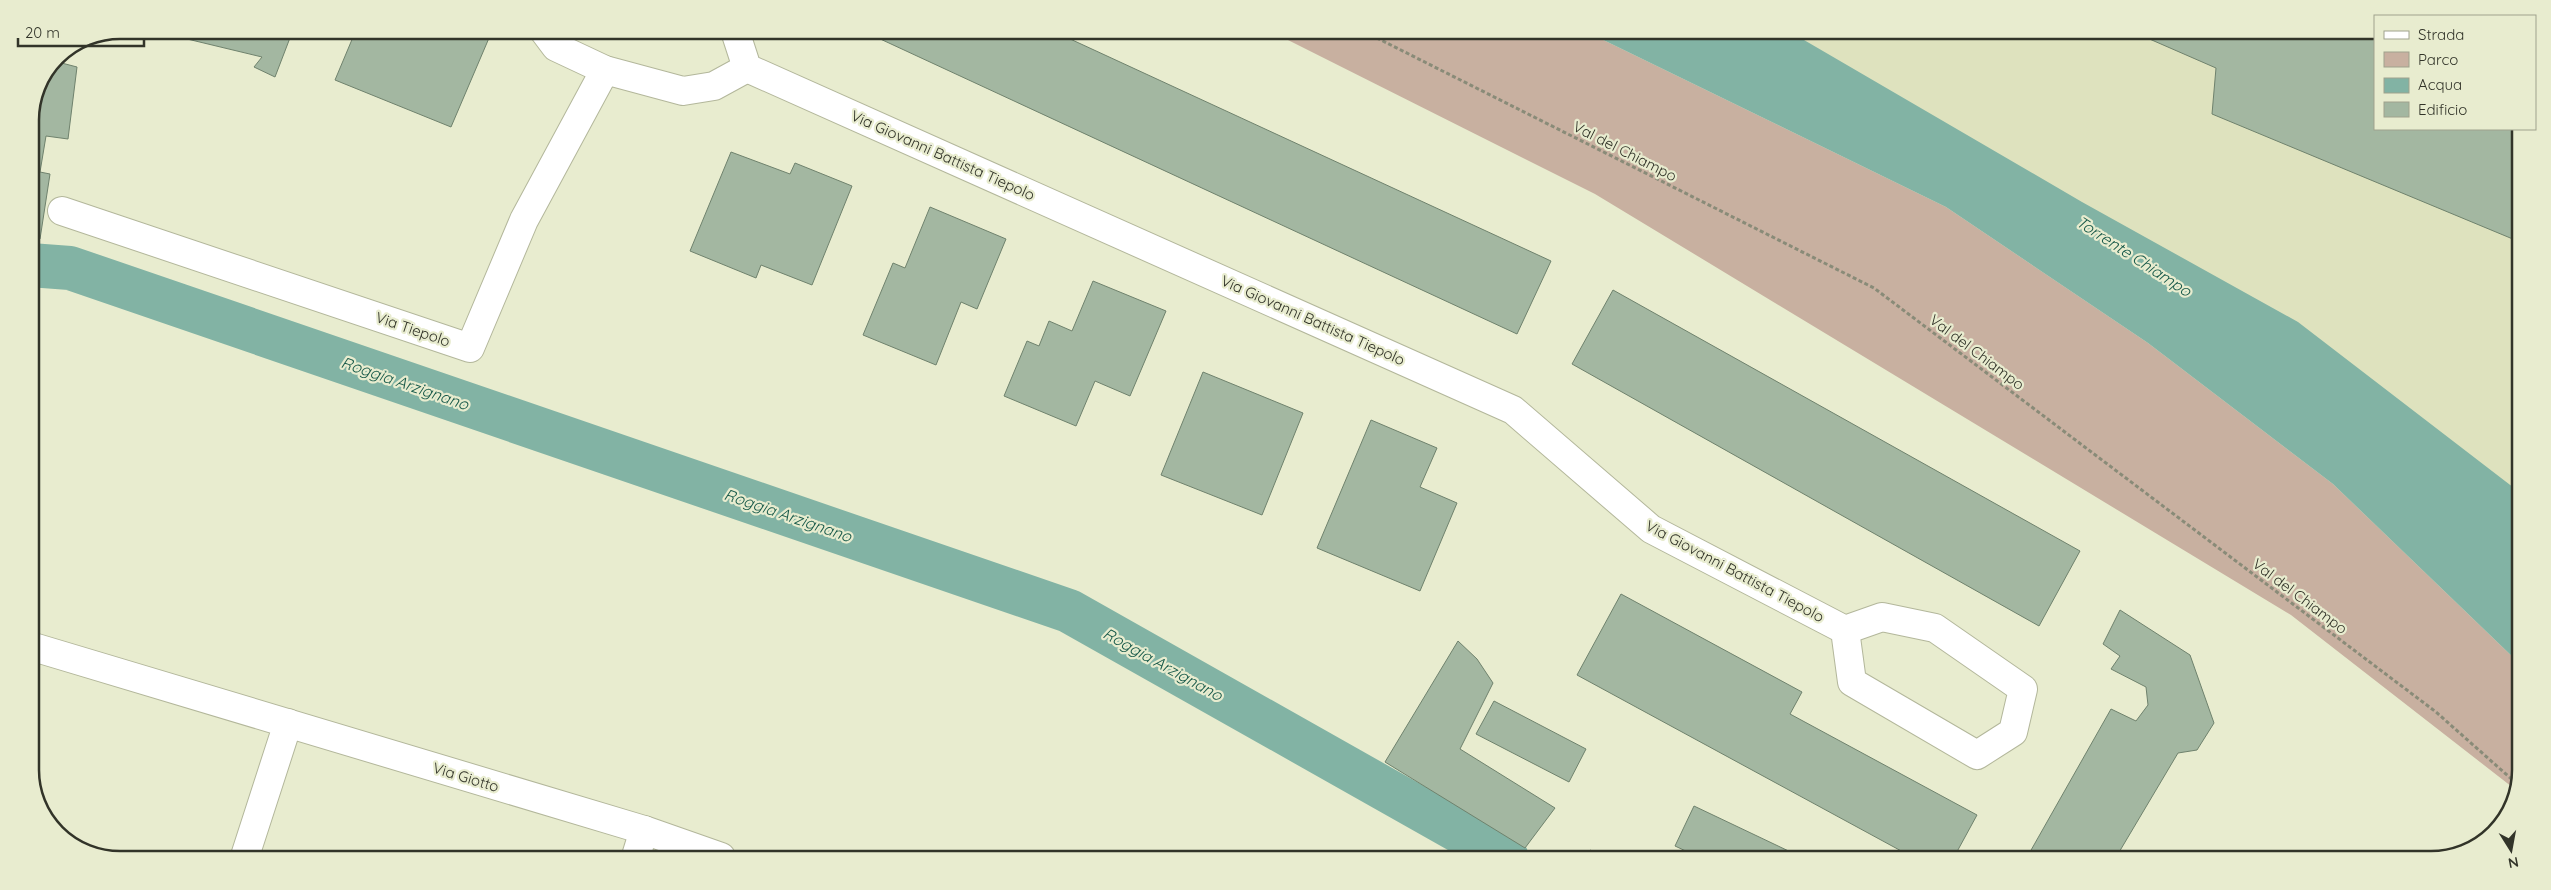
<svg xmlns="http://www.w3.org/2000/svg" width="2551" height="890" viewBox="0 0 2551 890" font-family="Quicksand,sans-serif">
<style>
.built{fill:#dee2be}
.green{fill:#c8b0a0}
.water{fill:#82b3a4}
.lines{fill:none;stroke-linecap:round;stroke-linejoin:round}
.canal{stroke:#82b3a4;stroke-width:44}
.building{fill:#a3b7a1;stroke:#6f826d}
.minor-casing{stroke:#b3b79b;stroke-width:30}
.path{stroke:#898b78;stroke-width:3;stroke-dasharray:4 2.5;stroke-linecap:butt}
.minor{stroke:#fff;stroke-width:28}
.labels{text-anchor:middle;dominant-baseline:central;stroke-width:4.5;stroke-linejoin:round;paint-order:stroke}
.street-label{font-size:15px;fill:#323429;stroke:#e8eccf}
.water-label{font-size:16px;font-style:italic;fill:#175949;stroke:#e8eccf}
.rim{fill:none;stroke:#323429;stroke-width:2.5}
</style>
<rect width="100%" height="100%" fill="#e8eccf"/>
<polygon class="built" points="1792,33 2375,35 2375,129 2521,129 2518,496"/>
<polygon class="green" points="1272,32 1589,33 1946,207 2148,343 2333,484 2517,661 2516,790 2291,615 1595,194"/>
<polygon class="water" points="1589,33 1792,33 2082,202 2298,322 2518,491 2517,661 2333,484 2148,343 1946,207"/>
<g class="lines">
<polyline class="canal" points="30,265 70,268 1069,611 1507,858"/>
</g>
<g class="building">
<polygon points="185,30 293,30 275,77 254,67 262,57 183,38"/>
<polygon points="356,30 492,31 451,127 335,80"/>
<polygon points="863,31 1055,32 1551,261 1517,334"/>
<polygon points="2138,34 2375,35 2375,129 2521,129 2520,242 2212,114 2216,68"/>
<polygon points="54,61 77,67 68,139 46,136 40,172 50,174 40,239 30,238 30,116 32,116 37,100"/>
<polygon points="731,152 790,174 795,163 852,186 812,285 761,265 756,278 690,251"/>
<polygon points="930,207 1006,239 977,309 961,302 936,365 863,335 893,263 905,268"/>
<polygon points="1093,281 1166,311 1130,396 1095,381 1076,426 1004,396 1027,341 1039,346 1049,321 1072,331"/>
<polygon points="1613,290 2080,551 2039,626 1572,364"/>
<polygon points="1203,372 1303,413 1262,515 1161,475"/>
<polygon points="1371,420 1437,448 1420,487 1457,503 1420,591 1317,548"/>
<polygon points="1621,594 1802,692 1790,714 1977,815 1953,859 1916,859 1577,675"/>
<polygon points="2120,610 2190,655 2214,723 2197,750 2178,753 2115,859 2026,859 2111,709 2136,721 2148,705 2146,687 2111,669 2120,656 2103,644"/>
<polygon points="1458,641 1477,659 1493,683 1460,749 1555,808 1525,848 1385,762"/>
<polygon points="1494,701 1586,749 1569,782 1476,734"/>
<polygon points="1694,806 1797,855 1796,859 1703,859 1675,846"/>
<polygon points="1590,850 1606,858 1586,858"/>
</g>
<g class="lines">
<g class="minor-casing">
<g id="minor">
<polyline points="544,31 556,47 605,70 683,91 714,86 747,68"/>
<polyline points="735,31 747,68 1513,410 1651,529 1845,630 1882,617 1935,628 2023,689 2013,732 1977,755 1852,682 1845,630"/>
<polyline points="62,211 470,348 524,220 605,70"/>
<polyline points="30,646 644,830"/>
<polyline points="245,856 288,723"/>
<polyline points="636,856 644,830 721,857"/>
</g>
</g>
<polyline class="path" points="1365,32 1874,288 2436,712 2516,783"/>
<use href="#minor" class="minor"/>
</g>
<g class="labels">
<g class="street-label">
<text transform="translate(1625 151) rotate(27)">Val del Chiampo</text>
<text transform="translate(943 155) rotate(24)">Via Giovanni Battista Tiepolo</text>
<text transform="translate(1313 320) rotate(24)">Via Giovanni Battista Tiepolo</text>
<text transform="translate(413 329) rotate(19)">Via Tiepolo</text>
<text transform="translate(1977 352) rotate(37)">Val del Chiampo</text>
<text transform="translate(1735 571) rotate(28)">Via Giovanni Battista Tiepolo</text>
<text transform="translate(2300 596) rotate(37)">Val del Chiampo</text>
<text transform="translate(466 777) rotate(17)">Via Giotto</text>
</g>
<g class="water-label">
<text transform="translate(2134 256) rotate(33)">Torrente Chiampo</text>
<text transform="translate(405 383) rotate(19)">Roggia Arzignano</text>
<text transform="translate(788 515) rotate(19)">Roggia Arzignano</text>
<text transform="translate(1163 664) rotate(29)">Roggia Arzignano</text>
</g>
</g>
<path d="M0 0H2551V890H0ZM120 39H2431A81 81 0 0 1 2512 120V770A81 81 0 0 1 2431 851H120A81 81 0 0 1 39 770V120A81 81 0 0 1 120 39Z" fill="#e8eccf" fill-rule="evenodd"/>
<path class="rim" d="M120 39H2431A81 81 0 0 1 2512 120V770A81 81 0 0 1 2431 851H120A81 81 0 0 1 39 770V120A81 81 0 0 1 120 39Z"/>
<rect x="2374" y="15" width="162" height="115" fill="#e8eccf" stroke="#9fa28d"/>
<rect x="2384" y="31" width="25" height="8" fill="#ffffff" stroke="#9fa28d"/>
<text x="2418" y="40" font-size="15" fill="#323429">Strada</text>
<rect x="2384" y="52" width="25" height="15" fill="#c8b0a0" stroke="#9fa28d"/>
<text x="2418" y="65" font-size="15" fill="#323429">Parco</text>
<rect x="2384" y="78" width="25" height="15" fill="#82b3a4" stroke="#9fa28d"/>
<text x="2418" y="90" font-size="15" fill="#323429">Acqua</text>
<rect x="2384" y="102" width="25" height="15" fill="#a3b7a1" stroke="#9fa28d"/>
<text x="2418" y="115" font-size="15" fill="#323429">Edificio</text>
<g transform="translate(2511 850) rotate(169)" stroke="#e8eccf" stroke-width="4" paint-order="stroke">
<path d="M0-4L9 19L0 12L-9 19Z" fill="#323429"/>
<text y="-8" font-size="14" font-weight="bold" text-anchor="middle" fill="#323429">N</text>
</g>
<path d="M18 38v8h126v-8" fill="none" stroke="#323429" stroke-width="2.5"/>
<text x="25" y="38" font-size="15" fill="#323429" stroke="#e8eccf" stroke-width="4" paint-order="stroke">20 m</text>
</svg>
